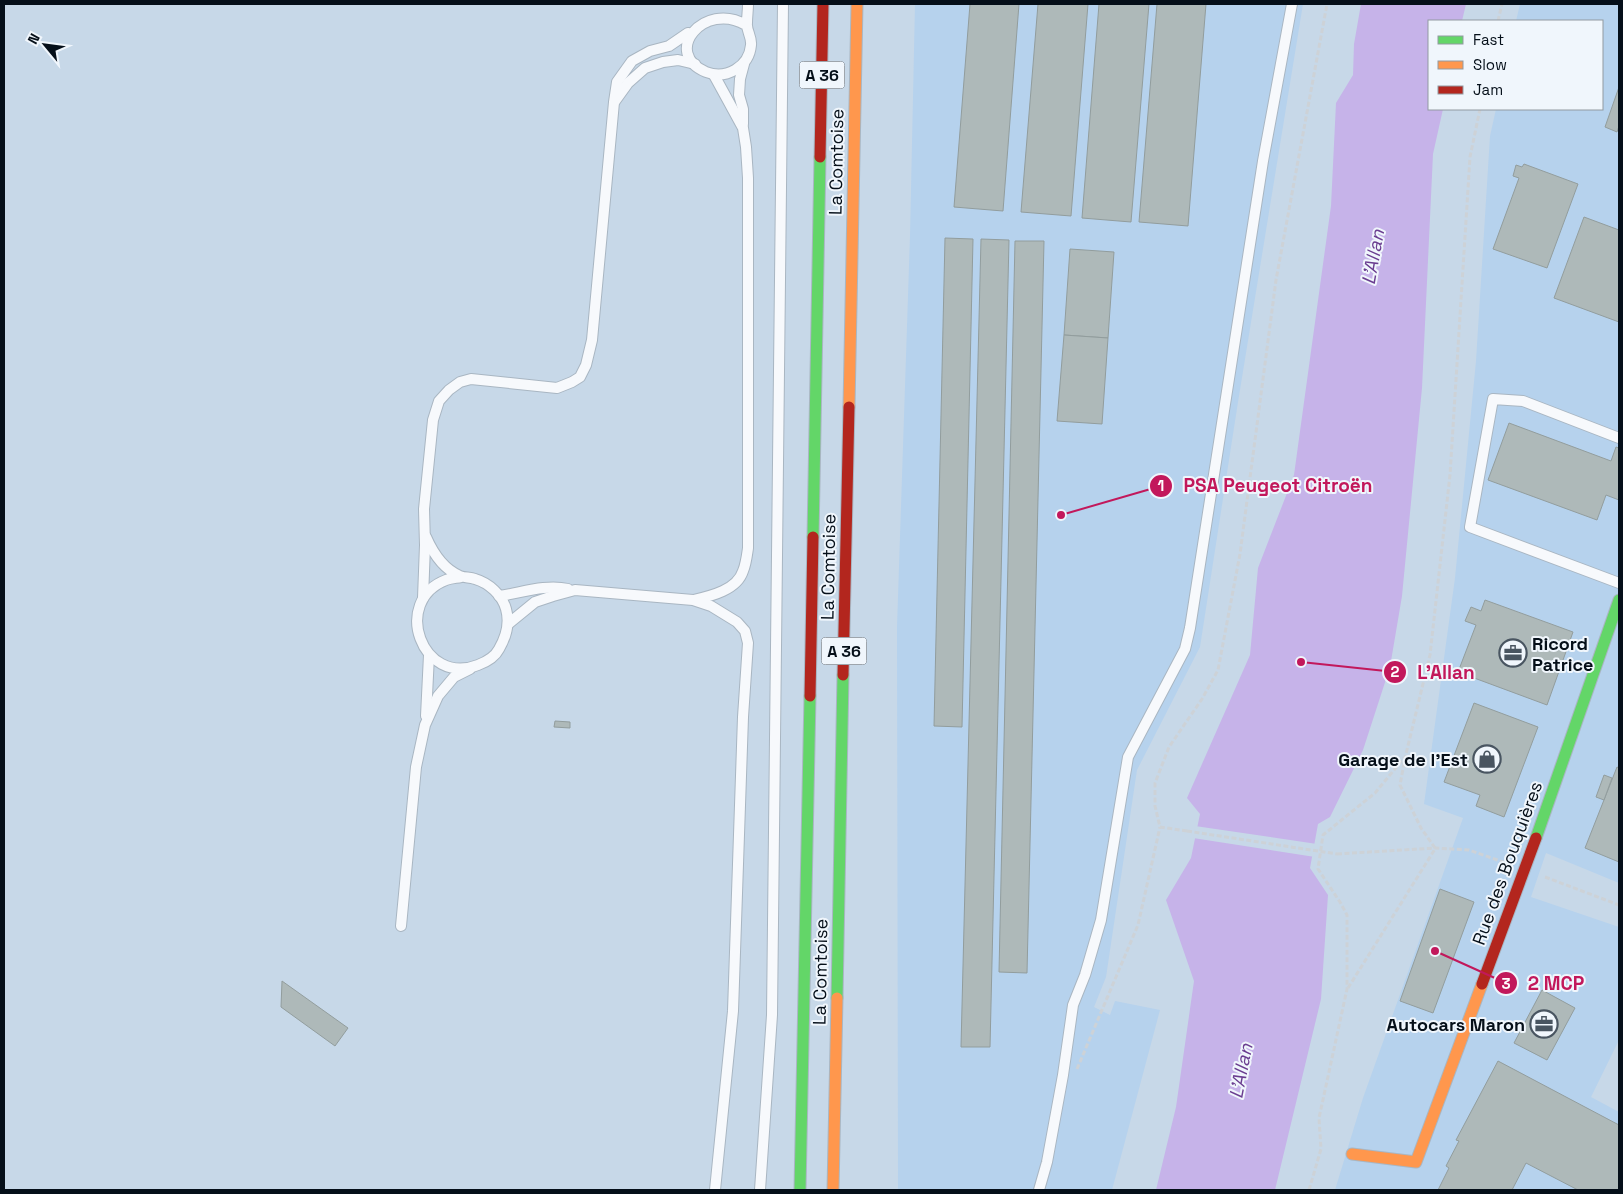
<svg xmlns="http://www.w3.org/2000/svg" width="1623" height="1194" viewBox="0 0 1623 1194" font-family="'Space Grotesk',sans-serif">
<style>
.built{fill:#b6d2ed}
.water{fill:#c6b3e9}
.pier{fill:#c7d8e8}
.building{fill:#aeb9b9;stroke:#929d9d}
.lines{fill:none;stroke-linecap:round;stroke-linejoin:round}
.lane-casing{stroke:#a9b6c2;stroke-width:12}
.fast-casing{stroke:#a9b6c2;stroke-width:13}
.slow-casing{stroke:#a9b6c2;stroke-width:13}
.jam-casing{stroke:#a9b6c2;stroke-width:13}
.path{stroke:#cdd2d7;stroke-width:3;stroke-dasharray:5 2.5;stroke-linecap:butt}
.lane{stroke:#f7f9fc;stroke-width:10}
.fast{stroke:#63d668;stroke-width:11}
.slow{stroke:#ff974d;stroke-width:11}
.jam{stroke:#b3261e;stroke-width:11}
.path-bridge{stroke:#cdd2d7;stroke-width:3;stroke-dasharray:5 2.5;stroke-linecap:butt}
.labels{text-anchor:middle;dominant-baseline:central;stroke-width:4;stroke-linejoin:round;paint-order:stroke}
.shield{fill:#f0f6fc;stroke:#4c545d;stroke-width:1}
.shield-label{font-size:16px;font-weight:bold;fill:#050f19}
.street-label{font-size:18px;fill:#050f19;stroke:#f0f6fc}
.poi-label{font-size:18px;font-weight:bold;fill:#050f19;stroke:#f0f6fc;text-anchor:end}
.water-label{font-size:19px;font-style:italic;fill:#6a3d90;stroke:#f0f6fc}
.leader{fill:none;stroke:#c2185b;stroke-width:2}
.callout-dot{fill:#c2185b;stroke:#f0f6fc;stroke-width:2}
.mark-label{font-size:15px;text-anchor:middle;font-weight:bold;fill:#fff}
.callout-label{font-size:19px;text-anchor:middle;font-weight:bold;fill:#c2185b;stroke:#f0f6fc;stroke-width:4;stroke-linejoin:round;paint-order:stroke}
</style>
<rect width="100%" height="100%" fill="#c7d8e8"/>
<g class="built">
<polygon points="915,4 1303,4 1238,402 1200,647 1137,770 1106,977 1094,1007 1110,1015 1115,1001 1160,1010 1112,1190 898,1190 897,627 910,236"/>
<polygon points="1520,4 1619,4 1619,883 1546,853 1531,897 1619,927 1619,1040 1591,1097 1619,1112 1619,1190 1335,1190 1363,1098 1463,818 1424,804 1455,578 1476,361 1490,136 1496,109 1602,109 1602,21 1516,21"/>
</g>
<polygon class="water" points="1361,4 1466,4 1462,21 1429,21 1429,109 1443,109 1433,154 1422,388 1402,596 1390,667 1363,750 1330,817 1318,824 1310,868 1328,895 1321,999 1275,1190 1156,1190 1176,1107 1194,981 1166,900 1191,858 1200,814 1187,798 1250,655 1258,568 1294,475 1331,206 1336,103 1353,75 1354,44"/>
<polygon class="pier" points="1195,826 1317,844 1315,857 1193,838"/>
<g class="building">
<polygon points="970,4 1019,4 1003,211 954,207"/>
<polygon points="1038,4 1088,4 1071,216 1021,212"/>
<polygon points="1099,4 1149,4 1131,222 1082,218"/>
<polygon points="1157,4 1206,4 1188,226 1139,222"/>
<polygon points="1619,87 1619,126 1617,132 1605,127"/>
<polygon points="1524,164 1578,184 1547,268 1493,249 1519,178 1513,176 1516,165 1522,167"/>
<polygon points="1584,217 1619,230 1619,322 1554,298"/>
<polygon points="945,238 973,239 962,727 934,726"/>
<polygon points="981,239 1009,240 990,1047 961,1047"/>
<polygon points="1015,241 1044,241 1027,973 999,972"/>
<polygon points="1070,249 1114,252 1108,338 1064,335"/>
<polygon points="1064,335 1108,338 1102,424 1057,421"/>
<polygon points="1509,423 1611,461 1616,447 1619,448 1619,500 1606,495 1597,520 1488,480"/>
<polygon points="1485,600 1573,632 1547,705 1458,672 1476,625 1465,621 1471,607 1481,611"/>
<polygon points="1474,703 1538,727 1504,817 1476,806 1480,795 1444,782"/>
<polygon points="555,721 570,722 570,728 554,727"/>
<polygon points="1617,767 1619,768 1619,862 1585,848"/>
<polygon points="1604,775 1612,778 1604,800 1596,797"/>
<polygon points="1440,889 1474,902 1433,1013 1400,1001"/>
<polygon points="282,981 348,1028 335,1046 281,1007"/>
<polygon points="1542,990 1575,1008 1547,1060 1514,1043"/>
<polygon points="1498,1061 1619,1125 1619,1190 1578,1190 1526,1163 1512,1190 1438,1190 1449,1168 1446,1166 1459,1141 1456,1140"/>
</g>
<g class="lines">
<g class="lane-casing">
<g id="lane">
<path d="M746,25C704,0 661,53 706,72C726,80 749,67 751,45C752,37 746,30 747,23C747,16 748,11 748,4"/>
<polyline points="615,101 628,83 645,68 663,62 678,60 695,64"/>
<polyline points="743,124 743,109 739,95 740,79 744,64"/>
<polyline points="1619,438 1523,401 1493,399 1470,527 1619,583"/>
<path d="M426,537C433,553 443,569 460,576C465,578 470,577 475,579C489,583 502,595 506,609C510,623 506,637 499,649C495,657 486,662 478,665C422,687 391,601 446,580C451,578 456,578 461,577"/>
<path d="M499,596C521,593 545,584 568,589"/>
<polyline points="423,598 425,545 424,509 433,420 439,401 449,390 460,382 471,379 557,388 572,382 580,377 586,365 592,340 614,102 617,82 632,61 650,51 669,46 688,33"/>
<path d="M694,600C711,596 737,590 743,571C746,564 747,555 748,548V178L746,147L743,128L714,75"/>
<polyline points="508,624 535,602 553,596 575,590 693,600 711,606 737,622 745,631 748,643 743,717 733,1011 715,1190"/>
<polyline points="426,716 429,655"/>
<polyline points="401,926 416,767 425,725 438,696 454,677 470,669"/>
<polyline points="760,1190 772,1015 783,4"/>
<polyline points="1039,1190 1047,1162 1063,1075 1073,1005 1085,975 1101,920 1128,757 1185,649 1190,628 1263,161 1292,4"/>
</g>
</g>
<g class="fast-casing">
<g id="fast">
<polyline points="813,537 820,157"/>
<polyline points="1536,838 1619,600"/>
<polyline points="837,998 843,675"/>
<polyline points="800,1190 810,696"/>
</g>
</g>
<g class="slow-casing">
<g id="slow">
<polyline points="849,407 857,4"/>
<polyline points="1352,1154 1416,1162 1482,984"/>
<polyline points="833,1190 837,998"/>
</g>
</g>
<g class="jam-casing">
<g id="jam">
<polyline points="820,157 823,4"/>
<polyline points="843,675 849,407"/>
<polyline points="810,696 813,537"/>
<polyline points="1482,984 1536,838"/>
</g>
</g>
<g class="path">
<polyline points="1498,21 1502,4"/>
<polyline points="1187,831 1160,827 1155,806 1155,783 1169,747 1202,699 1218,670 1240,554 1276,280 1327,4"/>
<polyline points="1435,848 1421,828 1400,785 1405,758 1430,655 1450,475 1470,157 1480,109"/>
<polyline points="1337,854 1435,848 1469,850 1506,863"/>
<polyline points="1545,877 1619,905"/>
<polyline points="1348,988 1435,849"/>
<polyline points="1077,1069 1138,925 1160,827"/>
<polyline points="1309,1190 1321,1149 1319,1118 1347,989 1347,915 1340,902 1318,869 1323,835 1375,793 1404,758"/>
</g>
<use href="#lane" class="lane"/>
<use href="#fast" class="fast"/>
<use href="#slow" class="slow"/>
<use href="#jam" class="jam"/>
<polyline class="path-bridge" points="1187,831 1337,854"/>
</g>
<defs>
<g id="office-ring" transform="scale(1.4375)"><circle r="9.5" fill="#f0f6fc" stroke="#495561" stroke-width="1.5"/><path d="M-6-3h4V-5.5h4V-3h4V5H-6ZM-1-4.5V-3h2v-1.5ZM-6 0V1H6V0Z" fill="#495561"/></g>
<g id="shop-ring" transform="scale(1.4375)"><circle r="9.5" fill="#f0f6fc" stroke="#495561" stroke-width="1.5"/><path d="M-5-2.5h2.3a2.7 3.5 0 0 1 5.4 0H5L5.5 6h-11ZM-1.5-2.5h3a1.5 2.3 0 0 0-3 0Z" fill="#495561"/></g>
</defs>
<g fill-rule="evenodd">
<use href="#office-ring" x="1513" y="653"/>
<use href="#shop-ring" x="1487" y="759"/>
<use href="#office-ring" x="1544" y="1024"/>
</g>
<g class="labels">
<g class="shield">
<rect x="799.5" y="61.5" width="45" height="27" rx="4"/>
<rect x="821.5" y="637.5" width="45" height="27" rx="4"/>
</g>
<g class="shield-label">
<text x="822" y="75">A 36</text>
<text x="844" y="651">A 36</text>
</g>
<g class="street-label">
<text transform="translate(836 162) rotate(-89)">La Comtoise</text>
<text transform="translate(828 567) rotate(-89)">La Comtoise</text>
<text transform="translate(1507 863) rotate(-70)">Rue des Bouquières</text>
<text transform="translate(820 972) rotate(-89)">La Comtoise</text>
</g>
<g class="poi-label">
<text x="1532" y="643" text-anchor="start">Ricord<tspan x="1532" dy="21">Patrice</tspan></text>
<text x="1468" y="759">Garage de l'Est</text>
<text x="1525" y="1024">Autocars Maron</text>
</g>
<g class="water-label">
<text transform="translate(1373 257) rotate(-80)">L'Allan</text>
<text transform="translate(1241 1071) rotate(-79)">L'Allan</text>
</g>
</g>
<path class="leader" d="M1061 515L1161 486M1301 662L1395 672M1435 951L1506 983"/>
<g class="callout-dot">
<circle cx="1061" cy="515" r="5"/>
<circle cx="1301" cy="662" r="5"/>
<circle cx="1435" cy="951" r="5"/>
<circle cx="1161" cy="486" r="12"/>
<circle cx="1395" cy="672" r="12"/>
<circle cx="1506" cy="983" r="12"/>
</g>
<g class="mark-label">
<text x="1161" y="491">1</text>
<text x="1395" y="677">2</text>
<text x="1506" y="989">3</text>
</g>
<g class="callout-label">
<text x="1278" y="492">PSA Peugeot Citroën</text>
<text x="1446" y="679">L'Allan</text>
<text x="1556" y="990">2 MCP</text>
</g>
<rect width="1623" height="1194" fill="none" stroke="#050f19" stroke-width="10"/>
<rect x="1428" y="20" width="175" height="90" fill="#f0f6fc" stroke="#929aa1"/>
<rect x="1438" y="36" width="25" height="8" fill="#63d668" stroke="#929aa1"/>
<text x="1473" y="45" font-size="15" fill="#050f19">Fast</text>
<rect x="1438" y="61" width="25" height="8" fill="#ff974d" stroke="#929aa1"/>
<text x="1473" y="70" font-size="15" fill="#050f19">Slow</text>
<rect x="1438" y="86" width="25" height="8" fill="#b3261e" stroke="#929aa1"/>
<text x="1473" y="95" font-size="15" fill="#050f19">Jam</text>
<g transform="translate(45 45) rotate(299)" stroke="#f0f6fc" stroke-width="4" paint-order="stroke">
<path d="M0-4L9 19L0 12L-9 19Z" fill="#050f19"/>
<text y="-8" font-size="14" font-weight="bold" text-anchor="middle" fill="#050f19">N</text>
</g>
</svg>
